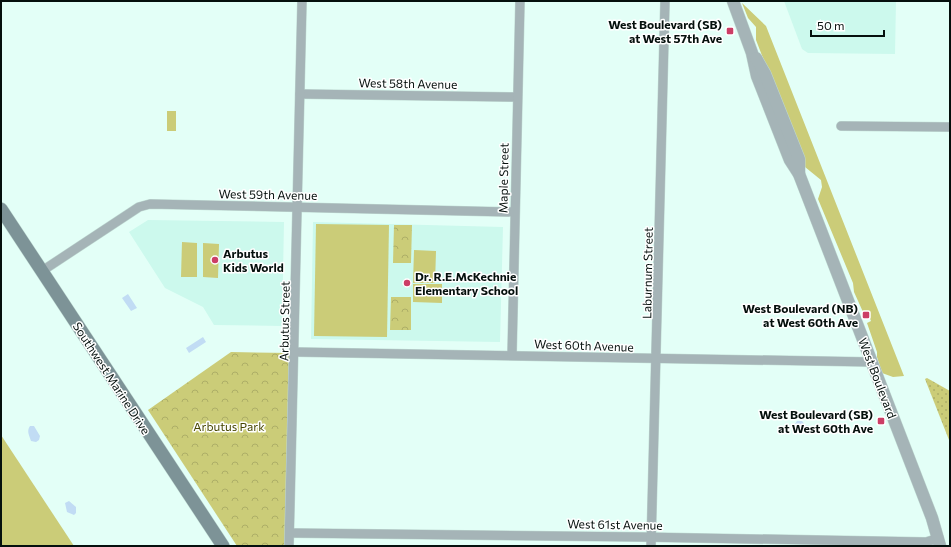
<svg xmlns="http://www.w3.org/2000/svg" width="951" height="547" viewBox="0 0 951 547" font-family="Commissioner,sans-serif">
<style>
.built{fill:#ccf9ed}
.grass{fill:#cbcc78}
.forest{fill:url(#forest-crowns)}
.garden{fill:url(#garden-dots)}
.water{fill:#c1dcf4}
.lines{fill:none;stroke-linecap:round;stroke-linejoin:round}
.minor-casing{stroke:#bfd9d2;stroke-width:10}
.tertiary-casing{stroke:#bfd9d2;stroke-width:13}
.secondary-casing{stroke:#bfd9d2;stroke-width:14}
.minor{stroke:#a5b4b7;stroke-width:9}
.tertiary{stroke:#a5b4b7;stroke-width:12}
.secondary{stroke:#7d9397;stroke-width:13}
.poi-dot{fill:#cc3e66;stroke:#fff;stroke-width:1.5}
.labels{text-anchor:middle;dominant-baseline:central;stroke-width:3;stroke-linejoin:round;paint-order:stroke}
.poi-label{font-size:12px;font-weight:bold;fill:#05100d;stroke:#fff;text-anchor:end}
.street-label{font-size:12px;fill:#05100d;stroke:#fff}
.park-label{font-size:12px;fill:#474600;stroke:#fff}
</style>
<defs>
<pattern id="forest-crowns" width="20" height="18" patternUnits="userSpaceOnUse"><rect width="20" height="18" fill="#cbcc78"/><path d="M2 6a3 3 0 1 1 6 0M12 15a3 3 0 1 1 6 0" fill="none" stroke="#adae67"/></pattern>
<pattern id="garden-dots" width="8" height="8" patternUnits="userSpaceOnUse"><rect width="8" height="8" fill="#cbcc78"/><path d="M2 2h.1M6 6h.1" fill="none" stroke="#adae67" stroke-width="1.8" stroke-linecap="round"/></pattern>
</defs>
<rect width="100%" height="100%" fill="#e3fff7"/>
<g class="built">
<polygon points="784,1 896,1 895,54 808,53 802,49"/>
<polygon points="148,220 284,222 282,326 214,325 203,307 165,288 129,232"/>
<polygon points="313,222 503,227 500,342 311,339"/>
</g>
<g class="grass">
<polygon points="742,3 766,26 904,376 893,377 882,373 877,357 877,352 867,323 871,321 867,311 863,312 854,292 853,283 818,199 822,187 821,180 805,167 756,40 756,27 748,18"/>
<rect x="167" y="111" width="9" height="20"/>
<polygon points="316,224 389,225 387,337 314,336"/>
<polygon points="182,242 197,243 197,277 181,277"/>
<polygon points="203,243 219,244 218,278 203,277"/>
<polygon points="414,250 436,251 435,283 413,283"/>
<polygon points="413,284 442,284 442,303 413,302"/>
<polygon points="1,435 74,546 1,546"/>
</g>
<g class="forest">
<polygon points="394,225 412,225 411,263 393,263"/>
<polygon points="391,297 411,297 411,330 390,330"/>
<polygon points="231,352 291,353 285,546 237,546 148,410"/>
</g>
<polygon class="garden" points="927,378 950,391 949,440 925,379"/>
<g class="water">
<polygon points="128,294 137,308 131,311 122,298"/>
<polygon points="203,337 206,342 189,353 186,348"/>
<polygon points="797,421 802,421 805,425 809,426 809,432 804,432 797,428 795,424"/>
<path d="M30,426H34L40,436L39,440L36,442L31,441C30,437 26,431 30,426Z"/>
<polygon points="69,501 76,507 76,513 74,515 67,512 65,503"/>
</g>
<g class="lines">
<g class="minor-casing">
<g id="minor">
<polyline points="300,94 516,97"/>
<polyline points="841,126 950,127"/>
<polyline points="42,271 139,207 150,204 514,212"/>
<polyline points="295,352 872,362"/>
<polyline points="512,355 520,1"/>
<polyline points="290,533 641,537 926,542 939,538"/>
<polyline points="289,546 302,1"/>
<polyline points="651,546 665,1"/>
</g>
</g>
<g class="tertiary-casing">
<g id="tertiary">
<polyline points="733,1 752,53 757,76 790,160 799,174 932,518 940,546"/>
<polyline points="756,58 765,74 799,159 799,174"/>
</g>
</g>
<g class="secondary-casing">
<polyline id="secondary" points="1,209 223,546"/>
</g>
<use href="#minor" class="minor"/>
<use href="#tertiary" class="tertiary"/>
<use href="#secondary" class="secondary"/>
</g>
<g class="poi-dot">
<rect x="726" y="27" width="8" height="8" rx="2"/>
<circle cx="215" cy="260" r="4"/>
<circle cx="407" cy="283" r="4"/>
<rect x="862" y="311" width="8" height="8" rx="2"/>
<rect x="877" y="417" width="8" height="8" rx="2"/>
</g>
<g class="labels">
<g class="poi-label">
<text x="722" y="24">West Boulevard (SB)<tspan x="722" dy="14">at West 57th Ave</tspan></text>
<text x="223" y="253" text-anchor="start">Arbutus<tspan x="223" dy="14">Kids World</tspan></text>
<text x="415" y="276" text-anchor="start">Dr. R.E.McKechnie<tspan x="415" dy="14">Elementary School</tspan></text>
<text x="858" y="308">West Boulevard (NB)<tspan x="858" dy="14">at West 60th Ave</tspan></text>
<text x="873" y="414">West Boulevard (SB)<tspan x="873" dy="14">at West 60th Ave</tspan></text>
</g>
<g class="street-label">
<text transform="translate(408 83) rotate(1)">West 58th Avenue</text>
<text transform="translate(503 178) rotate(-89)">Maple Street</text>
<text transform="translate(268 194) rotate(1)">West 59th Avenue</text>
<text transform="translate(647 273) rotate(-89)">Laburnum Street</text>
<text transform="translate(284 321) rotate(-89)">Arbutus Street</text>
<text transform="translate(584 345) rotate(2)">West 60th Avenue</text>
<text transform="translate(112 378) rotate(57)">Southwest Marine Drive</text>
<text transform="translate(878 378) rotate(69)">West Boulevard</text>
<text transform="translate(615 524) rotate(1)">West 61st Avenue</text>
</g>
<g class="park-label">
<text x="229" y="426">Arbutus Park</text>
</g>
</g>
<rect width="951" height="547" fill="none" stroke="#05100d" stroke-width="4"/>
<path d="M811 30v6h73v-6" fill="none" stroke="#05100d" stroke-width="2"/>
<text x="817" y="30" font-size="12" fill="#05100d" stroke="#ffffff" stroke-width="3" paint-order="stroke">50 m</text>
</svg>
